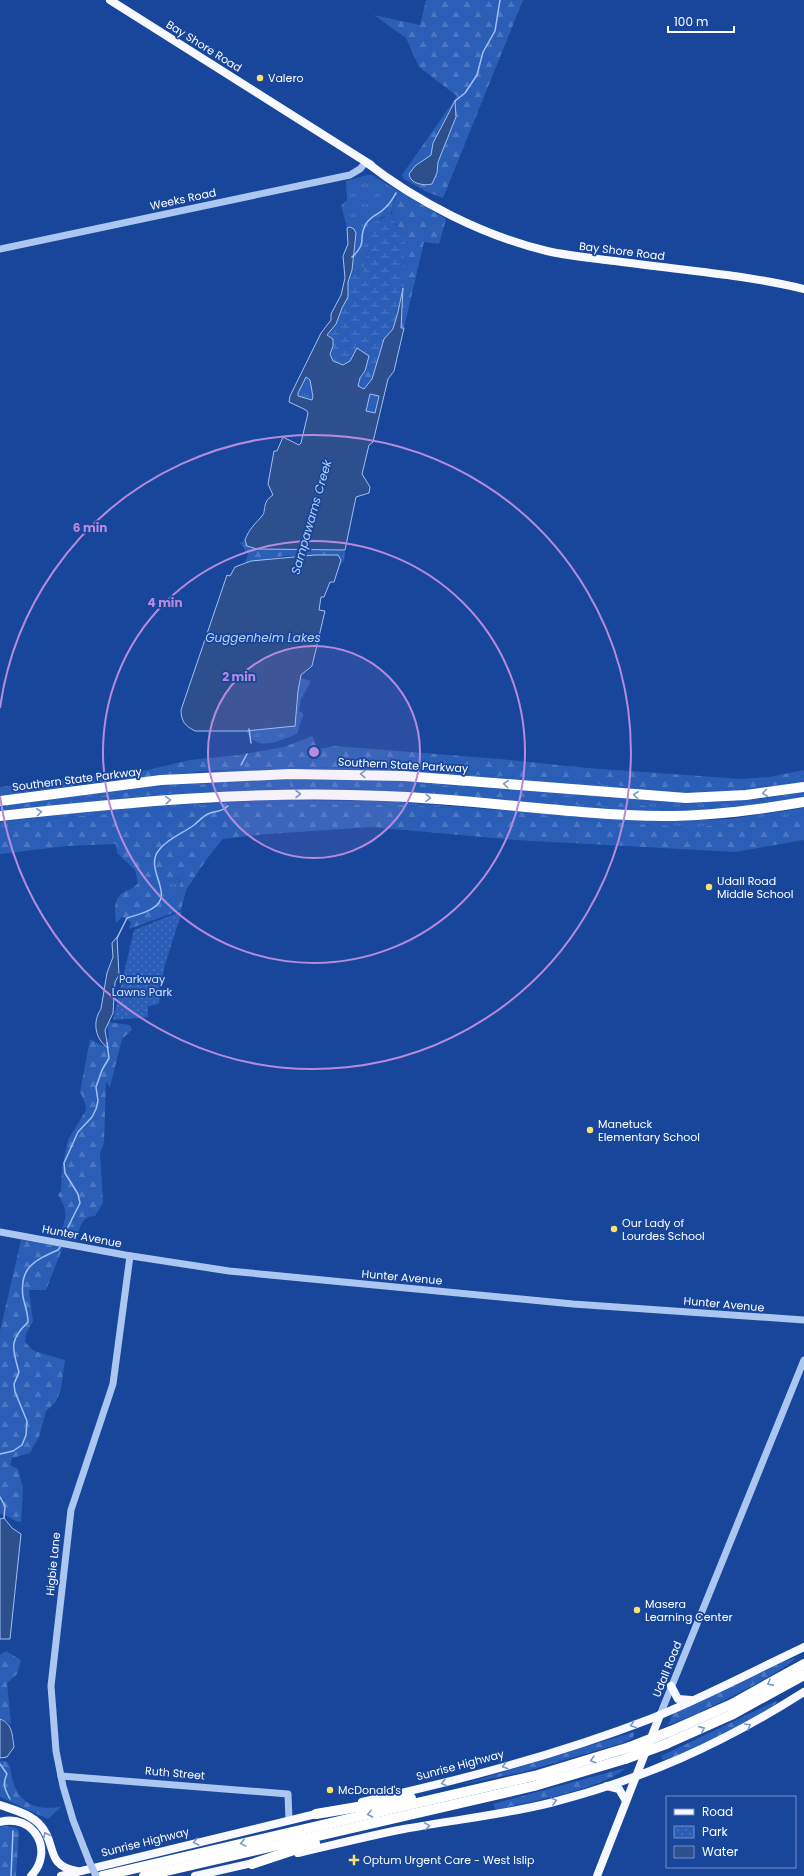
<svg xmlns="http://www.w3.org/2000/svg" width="804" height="1876" viewBox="0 0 804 1876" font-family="Poppins,sans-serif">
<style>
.grass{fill:url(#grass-tufts)}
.forest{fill:url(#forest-firs);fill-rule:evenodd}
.wetland{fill:url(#wetland-marsh)}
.park{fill:url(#park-dots)}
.water{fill:#2e4f8e;stroke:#9fc0f4;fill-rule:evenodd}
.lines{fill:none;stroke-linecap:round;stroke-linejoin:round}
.stream{stroke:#9fc0f4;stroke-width:1.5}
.river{stroke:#2e4f8e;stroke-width:8}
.minor{stroke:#acc6f2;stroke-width:7}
.major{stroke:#f7f9ff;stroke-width:8}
.highway{stroke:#fff;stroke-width:10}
.minor-bridge{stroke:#acc6f2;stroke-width:7}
.highway-bridge{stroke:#fff;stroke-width:10}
.oneway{stroke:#7f99c7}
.oneway2{stroke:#7c97c7}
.ring{fill:none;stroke:#b68bdc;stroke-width:2}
.poi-dot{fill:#ffe06d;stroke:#17469a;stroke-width:1.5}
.labels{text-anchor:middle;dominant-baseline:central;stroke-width:3.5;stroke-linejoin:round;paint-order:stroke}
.street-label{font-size:11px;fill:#fff;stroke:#17469a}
.poi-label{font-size:11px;fill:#fff;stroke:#17469a;text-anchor:start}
.park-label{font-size:11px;fill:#d4e3fc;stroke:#17469a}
.water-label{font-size:12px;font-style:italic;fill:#b9d1f8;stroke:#17469a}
.centre{fill:#b68bdc;stroke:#17469a;stroke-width:2}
.ring-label{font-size:12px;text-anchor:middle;font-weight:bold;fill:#b68bdc;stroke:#17469a;stroke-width:3.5;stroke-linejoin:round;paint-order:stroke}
</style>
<defs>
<pattern id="grass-tufts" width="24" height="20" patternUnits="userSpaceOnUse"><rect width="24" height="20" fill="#2b5fb7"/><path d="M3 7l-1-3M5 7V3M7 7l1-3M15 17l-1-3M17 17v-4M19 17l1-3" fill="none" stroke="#4b77c2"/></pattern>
<pattern id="forest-firs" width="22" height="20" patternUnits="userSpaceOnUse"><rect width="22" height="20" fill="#2b5fb7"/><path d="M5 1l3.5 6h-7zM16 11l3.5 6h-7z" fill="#4b77c2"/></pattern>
<pattern id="wetland-marsh" width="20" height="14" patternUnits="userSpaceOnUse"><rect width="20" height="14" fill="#2b5fb7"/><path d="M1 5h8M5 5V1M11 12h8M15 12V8" fill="none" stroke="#4b77c2"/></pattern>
<pattern id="park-dots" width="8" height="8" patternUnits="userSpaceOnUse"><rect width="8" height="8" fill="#2b5fb7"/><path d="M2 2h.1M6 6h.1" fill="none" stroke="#4b77c2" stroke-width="1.8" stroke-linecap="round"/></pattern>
</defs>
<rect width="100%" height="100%" fill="#17469a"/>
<g class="grass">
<polygon points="367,175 372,175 400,192 394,201 391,213 380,218 369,249 363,272 356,275 352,270 356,233 350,227 347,228 341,205 347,200 346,181"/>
<polygon points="306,377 311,383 313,398 312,400 298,396 297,393"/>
<polygon points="370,394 379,396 375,413 366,411"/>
<path d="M301,678L311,681L301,699L299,712H302L303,715L297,734C279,741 257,753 246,731L297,711L298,691Z"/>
<path d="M278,767L399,768L477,775L555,778L610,785L697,792L770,786L804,780V783L765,790L697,795L401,772L319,769L206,773L0,796C93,783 185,772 278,767Z"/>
<polygon points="352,778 444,783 690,803 759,799 804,792 804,799 761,806 691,812 614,811 408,793 15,811 0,808 6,807 5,805 161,785 250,779"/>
<path d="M274,800L386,801L628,820L675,821L729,819L804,808V815L698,827L599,822L518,812L402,805L218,803L183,809L65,817L0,826V822C91,810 183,803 274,800Z"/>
<polygon points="167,877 176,877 181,882 178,893 167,902 158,901 153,897 154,887"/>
</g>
<g class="forest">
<path d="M426,0H523L443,198L425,191L404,179L402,175L457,96L419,67L406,38L374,15L420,25ZM455,102L448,138L438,162L437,174L415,166L431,155L433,143Z"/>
<path d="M400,192L446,219L439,244L424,242L404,328H401L402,275L405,250V235C391,220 387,210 400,192Z"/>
<polygon points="372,364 377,364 372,379 365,389 358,386 360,378"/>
<polygon points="245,540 247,546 257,549 345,550 344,560 339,568 341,560 338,555 284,556 245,563 248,554 240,543"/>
<polygon points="312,736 318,749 335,746 500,759 588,768 742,779 769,777 804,770 804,780 770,786 697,792 610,785 555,778 477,775 399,768 278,767 206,771 93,783 0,796 0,787 147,770 190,760 239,755 284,747"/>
<path d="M305,780C424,782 542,791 660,808C537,805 415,788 291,787L290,781Z"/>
<path d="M225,782H282L284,785L273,788C182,790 91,800 0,812V808L29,804Z"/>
<path d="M218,803L402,805L518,812L599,822L698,827L804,815V840L735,852L516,840L371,827L268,834L223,839L209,856L186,890L181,910L129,929L131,922L122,917L116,923C115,913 113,901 121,894C127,890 133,889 138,883L135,870L117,853L116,844L67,846L0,854V826L65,817L183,809ZM167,877H176L181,881L178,893L167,902L158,901L153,897L154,887Z"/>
<path d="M107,1022L130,1025L132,1030L122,1039L110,1087L106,1082L104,1143L100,1153L103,1203L95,1216C80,1216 80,1230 76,1241L59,1238C65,1219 70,1213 58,1195L61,1191L62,1168L68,1140L86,1110L85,1103L80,1092L90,1039L103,1046L109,1037Z"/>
<path d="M21,1240L63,1247L46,1290H29L33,1321L26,1334L25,1342L34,1351L65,1360L61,1389L56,1402L46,1411L39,1437L30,1453L12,1458L10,1465L18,1469L23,1488L21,1522C12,1521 8,1515 0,1514V1331Z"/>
<polygon points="6,1651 21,1660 17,1674 7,1683 11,1724 0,1718 0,1655"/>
<path d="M796,1658C782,1673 690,1719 668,1725L673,1713L787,1660Z"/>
<path d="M776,1701L778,1702C743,1726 705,1750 663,1760L661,1756Z"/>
<polygon points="634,1732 633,1738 622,1743 527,1771 464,1784"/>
<path d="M0,1761H6C11,1766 11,1771 12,1778C19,1805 36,1810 61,1807L48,1819L0,1797Z"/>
<path d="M621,1769H625C599,1790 530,1801 496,1810L493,1804Z"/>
<polygon points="6,1826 17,1828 19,1832 16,1876 0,1876 0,1827"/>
</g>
<polygon class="wetland" points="391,213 396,225 405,235 405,250 402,275 403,288 398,312 393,329 384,339 377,364 372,364 365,371 369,356 350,361 343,365 333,361 330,354 333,346 327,335 336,324 342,308 348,297 348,282 352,270 356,275 363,272 369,249 371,224"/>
<polygon class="park" points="182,911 164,968 159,1004 148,1006 148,1017 113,1020 134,930"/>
<g class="water">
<path d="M455,101L456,117L438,162L437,173L432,184C424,186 410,184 409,174L415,166L431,155L433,143Z"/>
<path d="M350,227L354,229L356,233L352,270L348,282V297L342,308L336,324L327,335L333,339V346L330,354L333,361L343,365L350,361L357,348L369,356L365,371L360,378L358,386L364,389L372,379L384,339L393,329L398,312L403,288L401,328H404L394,371L388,379L373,442L369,445L362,474L370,487L369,493L356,497L345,550L257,549L247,546L245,540C249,529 255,524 262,516C267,510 261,503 273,495L268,484L274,451H277L283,437L299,445L301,443L308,413L306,410L289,402L290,396L321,333L331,320V314L341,295L345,278L343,256L348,244L347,228ZM306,377L310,380L313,397L312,400L298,396V393ZM370,394L379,396L375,413L366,411Z"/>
<path d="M315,555H338L341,560L334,582H330L324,597H321L319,610L325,611L312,666L301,675L298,691L295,726L246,731H195C185,726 181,721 181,710L227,575L230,576L235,567L251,561Z"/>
<path d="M117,937L119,975L115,982L113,1013L105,1030L108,1048C95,1039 92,1022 101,1009L107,973L113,957L112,943Z"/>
<polygon points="4,1518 12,1528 21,1534 10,1639 0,1639 0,1519"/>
<path d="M0,1719C13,1724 12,1735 14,1747L7,1757L0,1758Z"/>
</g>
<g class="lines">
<g class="stream">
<polyline points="455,101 465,93 477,75 483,52 495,31 500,0"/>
<path d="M352,257C369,241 357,239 366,224C371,215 379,215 385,208C390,204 393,198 396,193"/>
<polyline points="249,729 251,743"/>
<polyline points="241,765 247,754"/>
<path d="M117,938L127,918C136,915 146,913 153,908C176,894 143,869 159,850C168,838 182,834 194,825C199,821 203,816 208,814C216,810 221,813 228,806"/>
<polyline points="63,1237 80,1203 78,1194 65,1173 64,1163 78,1132 92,1117 96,1109 98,1101 96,1087 102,1070 109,1058 107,1043"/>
<path d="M0,1454L13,1451L22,1445L26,1435L27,1421L15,1392L14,1384L19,1372C12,1348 9,1340 28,1322C28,1313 25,1306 23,1297C19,1267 35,1260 58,1250L60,1247"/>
<polyline points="0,1497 5,1506 4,1518"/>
<path d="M0,1764L7,1774C2,1784 5,1790 10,1799"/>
<polyline points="11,1876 13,1831"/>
</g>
<polyline class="river" points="296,567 304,539"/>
<g class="minor">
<polyline points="0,249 350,175 360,169 366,162"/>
<polyline points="0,1232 125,1255 229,1271 573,1304 804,1320"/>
<polyline points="660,1715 804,1360"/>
<polyline points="61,1776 288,1794 289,1820"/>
<polyline points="89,1861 73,1820 63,1786 56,1751 51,1686 71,1510 113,1384 130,1256"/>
</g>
<g class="major">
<polyline points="110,0 371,165"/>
<path d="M366,162C417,202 484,236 547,251C569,256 592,258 615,261C678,270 742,274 804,289"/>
<polyline points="671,1686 678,1699 691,1700"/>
<polyline points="607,1786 619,1789 626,1801"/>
<path d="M362,1802C460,1780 557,1755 650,1719C703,1698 753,1671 804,1647"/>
<path d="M0,1805C14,1810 31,1814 41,1826C57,1844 45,1866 77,1871"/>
<path d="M0,1822C34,1813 55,1851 31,1876"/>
<path d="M298,1853C333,1845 368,1836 404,1829C453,1820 502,1815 550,1803C644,1779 722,1744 804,1692"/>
<polyline points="61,1876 320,1813"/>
<polyline points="195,1876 257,1862"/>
<polyline points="597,1876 660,1715"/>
</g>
<g class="highway">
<polyline points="0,801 161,780 290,774 404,776 686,798 746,795 804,787"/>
<path d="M0,816C128,802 255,790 384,796C477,799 570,815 663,816C711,816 757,810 804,802"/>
<polyline points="671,1731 732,1704 804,1664"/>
<polyline points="666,1744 731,1715 804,1675"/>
<polyline points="316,1814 411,1798"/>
<polyline points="252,1864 315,1843"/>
<polyline points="102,1876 538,1775 630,1747"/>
<polyline points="144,1876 534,1786 625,1759"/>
</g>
<polyline class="minor-bridge" points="89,1861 96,1876"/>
<g class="highway-bridge">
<polyline points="630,1747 671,1731"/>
<polyline points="625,1759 666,1744"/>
</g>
</g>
<defs><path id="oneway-chevron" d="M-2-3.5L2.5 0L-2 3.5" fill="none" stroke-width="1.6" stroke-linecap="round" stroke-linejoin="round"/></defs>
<g class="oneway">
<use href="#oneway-chevron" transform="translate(363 774) rotate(-178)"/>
<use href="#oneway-chevron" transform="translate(506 784) rotate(-175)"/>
<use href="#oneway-chevron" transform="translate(765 793) rotate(173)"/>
<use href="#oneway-chevron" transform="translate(298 794)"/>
<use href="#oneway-chevron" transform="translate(636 795) rotate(-175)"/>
<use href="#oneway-chevron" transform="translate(428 798) rotate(4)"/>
<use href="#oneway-chevron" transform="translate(168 800) rotate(-4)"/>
<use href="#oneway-chevron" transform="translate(39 812) rotate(-6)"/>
<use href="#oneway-chevron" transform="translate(770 1683) rotate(151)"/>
<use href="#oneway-chevron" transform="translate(702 1729) rotate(-24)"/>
<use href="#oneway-chevron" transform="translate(593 1760) rotate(163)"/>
<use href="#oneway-chevron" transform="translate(370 1814) rotate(167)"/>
<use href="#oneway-chevron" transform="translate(243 1843) rotate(167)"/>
</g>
<g class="oneway2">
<use href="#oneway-chevron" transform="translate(633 1725) rotate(160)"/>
<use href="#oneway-chevron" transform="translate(748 1726) rotate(-30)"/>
<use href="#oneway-chevron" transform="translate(505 1766) rotate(163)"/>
<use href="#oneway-chevron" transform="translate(444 1783) rotate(167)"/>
<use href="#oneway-chevron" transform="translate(554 1801) rotate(-15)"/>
<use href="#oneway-chevron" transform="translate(427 1826) rotate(-9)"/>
<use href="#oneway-chevron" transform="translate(46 1835) rotate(-115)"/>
<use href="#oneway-chevron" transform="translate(196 1842) rotate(166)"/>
</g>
<circle cx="314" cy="752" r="106" fill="#b68bdc" fill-opacity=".12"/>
<g class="ring">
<circle cx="314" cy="752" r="106"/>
<circle cx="314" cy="752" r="211"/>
<path d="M0 708A317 317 0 1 1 0 796"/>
</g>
<g class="poi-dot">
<circle cx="260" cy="78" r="4"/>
<circle cx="709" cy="887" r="4"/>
<circle cx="590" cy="1130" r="4"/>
<circle cx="614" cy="1229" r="4"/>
<circle cx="637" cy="1610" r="4"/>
<circle cx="330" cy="1790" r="4"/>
<path d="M352 1854h4v4h4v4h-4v4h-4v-4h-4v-4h4z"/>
</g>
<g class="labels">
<g class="street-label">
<text transform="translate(204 46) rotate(32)">Bay Shore Road</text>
<text transform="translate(183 199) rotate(-12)">Weeks Road</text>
<text transform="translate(622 251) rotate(7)">Bay Shore Road</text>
<text transform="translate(403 765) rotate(3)">Southern State Parkway</text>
<text transform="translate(77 779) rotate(-7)">Southern State Parkway</text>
<text transform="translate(82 1236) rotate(11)">Hunter Avenue</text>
<text transform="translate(402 1277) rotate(5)">Hunter Avenue</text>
<text transform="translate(724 1304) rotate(5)">Hunter Avenue</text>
<text transform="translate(53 1564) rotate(-84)">Higbie Lane</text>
<text transform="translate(667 1669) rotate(-68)">Udall Road</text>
<text transform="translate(460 1765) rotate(-15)">Sunrise Highway</text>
<text transform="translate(175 1773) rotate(5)">Ruth Street</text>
<text transform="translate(145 1842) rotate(-14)">Sunrise Highway</text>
</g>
<g class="poi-label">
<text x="268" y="78">Valero</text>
<text x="717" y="881">Udall Road<tspan x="717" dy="13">Middle School</tspan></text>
<text x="598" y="1124">Manetuck<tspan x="598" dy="13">Elementary School</tspan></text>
<text x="622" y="1223">Our Lady of<tspan x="622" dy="13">Lourdes School</tspan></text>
<text x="645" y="1604">Masera<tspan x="645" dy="13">Learning Center</tspan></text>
<text x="338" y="1790">McDonald's</text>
<text x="363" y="1860">Optum Urgent Care - West Islip</text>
</g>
<g class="park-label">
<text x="142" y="979">Parkway<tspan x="142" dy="13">Lawns Park</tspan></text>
</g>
<g class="water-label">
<text transform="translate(311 517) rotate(-74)">Sampawams Creek</text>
<text x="263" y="637">Guggenheim Lakes</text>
</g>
</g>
<circle cx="314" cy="752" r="6" class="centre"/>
<g class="ring-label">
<text x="90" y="532">6 min</text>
<text x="165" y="607">4 min</text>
<text x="239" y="681">2 min</text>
</g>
<rect x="666" y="1796" width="130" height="72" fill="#17469a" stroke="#7490c2"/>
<rect x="674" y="1809" width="20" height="6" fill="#f7f9ff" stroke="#7490c2"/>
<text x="702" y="1816" font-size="12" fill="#ffffff">Road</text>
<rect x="674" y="1826" width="20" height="12" fill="url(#park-dots)" stroke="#7490c2"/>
<text x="702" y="1836" font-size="12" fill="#ffffff">Park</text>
<rect x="674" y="1846" width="20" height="12" fill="#2e4f8e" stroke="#7490c2"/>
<text x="702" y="1856" font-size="12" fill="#ffffff">Water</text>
<path d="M668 26v6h66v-6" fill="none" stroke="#ffffff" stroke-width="2"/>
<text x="674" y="26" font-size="12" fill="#ffffff" stroke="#17469a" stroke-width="3" paint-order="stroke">100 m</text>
</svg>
